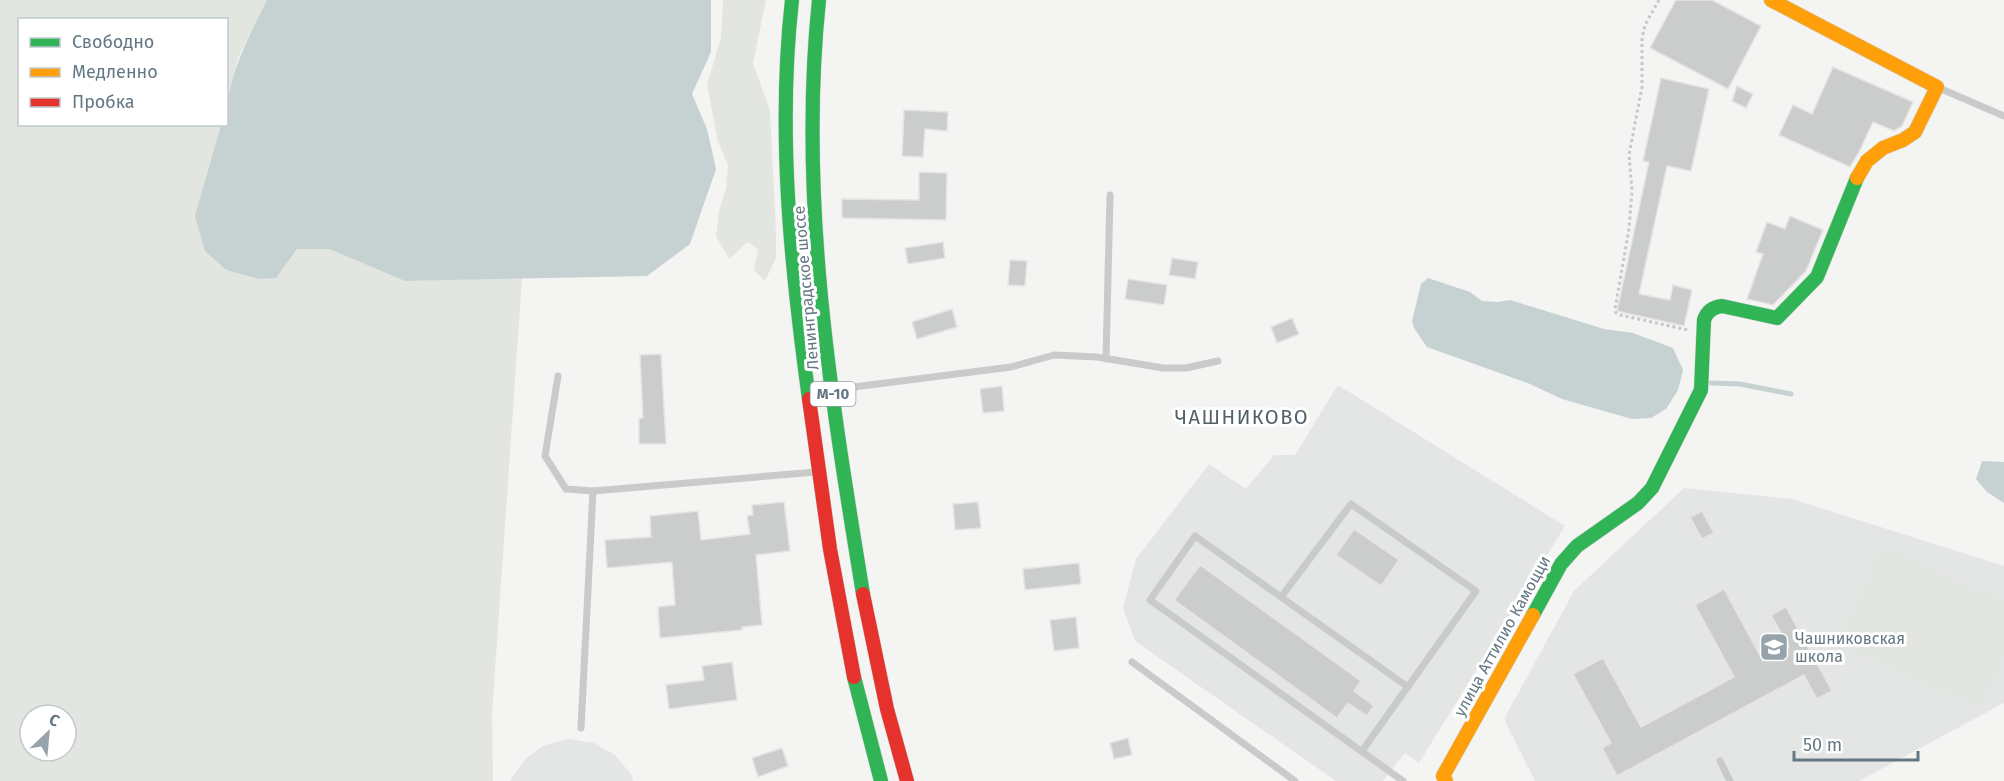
<svg xmlns="http://www.w3.org/2000/svg" width="2004" height="781" viewBox="0 0 2004 781" font-family="'Fira Sans',sans-serif">
<style>
.built{fill:#e4e6e5}
.green{fill:#e3e6e0;fill-rule:evenodd}
.water{fill:#c6d2d2}
.lines{fill:none;stroke-linecap:round;stroke-linejoin:round}
.stream{stroke:#c6d2d2;stroke-width:5}
.building{fill:#cbcdcd;stroke:#e4e4e2;stroke-width:1.5}
.fast-casing{stroke:#d0d2d2;stroke-width:15}
.slow-casing{stroke:#d0d2d2;stroke-width:15}
.jam-casing{stroke:#d0d2d2;stroke-width:15}
.path{stroke:#c6c7c8;stroke-width:3;stroke-dasharray:3 3;stroke-linecap:butt}
.lane{stroke:#c9caca;stroke-width:7}
.fast{stroke:#30b455;stroke-width:14}
.slow{stroke:#ff9f0a;stroke-width:14}
.jam{stroke:#e5322d;stroke-width:14}
.labels{text-anchor:middle;dominant-baseline:central;stroke-width:6;stroke-linejoin:round;paint-order:stroke}
.shield{fill:#fff;stroke:#92a0a8;stroke-width:1.5}
.shield-label{font-size:15px;font-weight:bold;fill:#647883}
.street-label{font-size:16px;fill:#647883;stroke:#fff}
.poi-label{font-size:16px;fill:#647883;stroke:#fff;text-anchor:start}
.quarter-label{font-size:20px;letter-spacing:1.5px;fill:#526068;stroke:#fff}
</style>
<rect width="100%" height="100%" fill="#f4f4f2"/>
<g class="built">
<polygon points="1338,385 1565,526 1419,763 1405,753 1383,781 1336,781 1135,641 1123,608 1136,559 1209,464 1246,489 1274,455 1295,455"/>
<polygon points="1684,488 1792,499 2004,566 2004,703 1859,781 1535,781 1504,719 1574,591"/>
<polygon points="569,739 594,743 615,755 631,774 633,781 510,781 525,759 545,745"/>
</g>
<g class="green">
<path d="M0,0H267L238,58L227,103L226,20H20V124L221,125L213,154L297,249H329L405,281L522,278L492,715L493,781H0ZM30,715H66V751H30Z"/>
<polygon points="723,0 766,0 753,63 770,111 776,233 776,258 765,281 754,270 758,249 748,242 729,259 716,236 719,211 726,188 728,165 718,142 707,84 721,38"/>
<polygon points="1882,546 2004,601 2004,655 1980,708 1837,644"/>
</g>
<g class="water">
<path d="M267,0H711V52L692,94L707,129L716,169L690,244L647,276L405,281L329,249H297L276,278L260,279L226,270L205,251L195,216L221,125L226,124C226,79 247,40 267,0Z"/>
<polygon points="1428,278 1470,292 1482,301 1497,302 1510,300 1604,329 1633,333 1673,348 1683,370 1678,390 1666,409 1651,418 1632,419 1562,399 1530,384 1427,347 1414,328 1412,321 1421,284"/>
<polygon points="1982,461 2004,462 2004,503 1987,492 1976,479"/>
</g>
<g class="lines">
<polyline class="stream" points="1711,383 1740,384 1791,394"/>
</g>
<g class="building">
<polygon points="1676,0 1712,0 1761,26 1728,89 1650,48"/>
<polygon points="1833,67 1913,102 1902,126 1897,129 1894,131 1873,122 1859,152 1850,167 1779,135 1793,105 1812,114"/>
<polygon points="1661,78 1709,89 1691,171 1667,166 1639,294 1670,300 1673,285 1692,290 1684,326 1617,311 1649,162 1643,161"/>
<polygon points="1737,86 1753,94 1746,108 1732,101"/>
<polygon points="904,110 948,112 947,131 925,129 923,157 902,156"/>
<polygon points="919,172 947,173 946,220 842,218 842,199 919,200"/>
<polygon points="1790,216 1823,230 1806,271 1773,305 1747,299 1763,254 1756,252 1767,222 1785,229"/>
<polygon points="943,242 945,258 908,264 905,248"/>
<polygon points="1172,258 1198,262 1195,279 1169,275"/>
<polygon points="1010,260 1027,261 1025,286 1008,285"/>
<polygon points="1128,279 1167,285 1164,305 1125,299"/>
<polygon points="952,309 957,327 917,339 912,322"/>
<polygon points="1292,318 1299,334 1277,343 1271,327"/>
<polygon points="661,354 666,444 639,444 639,418 643,418 640,355"/>
<polygon points="1002,386 1004,411 983,413 980,389"/>
<polygon points="784,502 790,551 756,555 762,625 742,627 742,630 660,638 658,607 675,605 672,562 607,568 605,540 651,537 650,516 698,511 701,540 750,534 747,516 753,515 752,505"/>
<polygon points="978,502 981,528 955,530 953,504"/>
<polygon points="1702,511 1714,533 1702,539 1690,517"/>
<polygon points="1354,529 1399,560 1381,586 1336,555"/>
<polygon points="1079,563 1081,584 1025,590 1023,569"/>
<polygon points="1200,565 1361,681 1354,691 1374,706 1367,716 1348,703 1337,718 1174,600"/>
<polygon points="1724,589 1763,661 1789,647 1771,615 1786,607 1832,691 1817,699 1804,675 1617,776 1602,748 1611,743 1573,674 1603,658 1641,727 1734,677 1695,605"/>
<polygon points="1076,617 1079,648 1054,651 1050,620"/>
<polygon points="732,662 737,700 669,709 666,685 704,680 702,666"/>
<polygon points="1128,738 1132,755 1114,759 1110,743"/>
<polygon points="782,748 788,766 758,777 752,758"/>
</g>
<g class="lines">
<g class="fast-casing">
<g id="fast">
<path d="M792,0C777,132 791,267 809,399"/>
<path d="M819,0C798,199 831,398 863,594"/>
<path d="M1533,615L1561,564L1577,546L1638,503L1652,488L1701,390L1704,320C1707,311 1713,307 1722,306L1777,318L1817,277L1857,178"/>
<polyline points="854,677 881,781"/>
</g>
</g>
<g class="slow-casing">
<g id="slow">
<polyline points="1771,0 1937,87 1915,132 1903,140 1883,148 1867,161 1857,178"/>
<polyline points="1446,781 1443,776 1533,615"/>
</g>
</g>
<g class="jam-casing">
<g id="jam">
<polyline points="809,399 830,549 854,677"/>
<polyline points="863,594 887,709 907,781"/>
</g>
</g>
<polyline class="path" points="1659,0 1645,25 1642,38 1642,87 1629,155 1632,191 1629,229 1615,309 1616,313 1620,315 1688,330"/>
<g class="lane">
<polyline points="1939,88 2004,116"/>
<polyline points="1106,359 1110,195"/>
<polyline points="558,376 545,456 566,489 593,491 816,472"/>
<polyline points="838,389 1011,367 1054,355 1097,357 1163,368 1186,368 1218,361"/>
<polyline points="1281,597 1351,504 1476,591 1362,751"/>
<polyline points="1132,662 1295,781"/>
<polyline points="581,728 593,491"/>
<polyline points="1720,761 1730,781"/>
<polyline points="1403,781 1150,600 1195,536 1408,687"/>
</g>
<use href="#fast" class="fast"/>
<use href="#slow" class="slow"/>
<use href="#jam" class="jam"/>
</g>
<defs>
<g id="school-square" transform="scale(1.5)"><rect x="-9" y="-9" width="18" height="18" rx="4" fill="#96a3aa" stroke="#fff"/><path d="M0-5L7-2L0 1L-7-2ZM-4 1L0 2.5L4 1V4Q0 6-4 4Z" fill="#fff"/></g>
</defs>
<g fill-rule="evenodd">
<use href="#school-square" x="1774" y="647"/>
</g>
<g class="labels">
<rect class="shield" x="810.5" y="382" width="45" height="24" rx="4.5"/>
<g class="shield-label">
<text x="833" y="394">М-10</text>
</g>
<g class="street-label">
<text transform="translate(806 288) rotate(-95)">Ленинградское шоссе</text>
<text transform="translate(1502 636) rotate(-61)">улица Аттилио Камоцци</text>
</g>
<g class="poi-label">
<text x="1795" y="638">Чашниковская<tspan x="1795" dy="18">школа</tspan></text>
</g>
<g class="quarter-label">
<text x="1242" y="417">ЧАШНИКОВО</text>
</g>
</g>
<rect x="18" y="18" width="210" height="108" fill="#ffffff" stroke="#c1c9cd" stroke-width="1.5"/>
<rect x="30" y="38" width="30" height="9" fill="#30b455" stroke="#c1c9cd" stroke-width="1.5"/>
<text x="72" y="48" font-size="18" fill="#647883">Свободно</text>
<rect x="30" y="68" width="30" height="9" fill="#ff9f0a" stroke="#c1c9cd" stroke-width="1.5"/>
<text x="72" y="78" font-size="18" fill="#647883">Медленно</text>
<rect x="30" y="98" width="30" height="9" fill="#e5322d" stroke="#c1c9cd" stroke-width="1.5"/>
<text x="72" y="108" font-size="18" fill="#647883">Пробка</text>
<g transform="translate(48 733) rotate(26)"><circle r="28" fill="#ffffff" stroke="#c1c9cd" stroke-width="1.5"/>
<path d="M0-4.5L10 22L0 15L-10 22Z" fill="#96a3aa"/>
<text y="-9" font-size="16" font-weight="bold" text-anchor="middle" fill="#647883">С</text>
</g>
<path d="M1794 751v9h124v-9" fill="none" stroke="#647883" stroke-width="3"/>
<text x="1803" y="751" font-size="18" fill="#647883" stroke="#ffffff" stroke-width="4.5" paint-order="stroke">50 m</text>
</svg>
